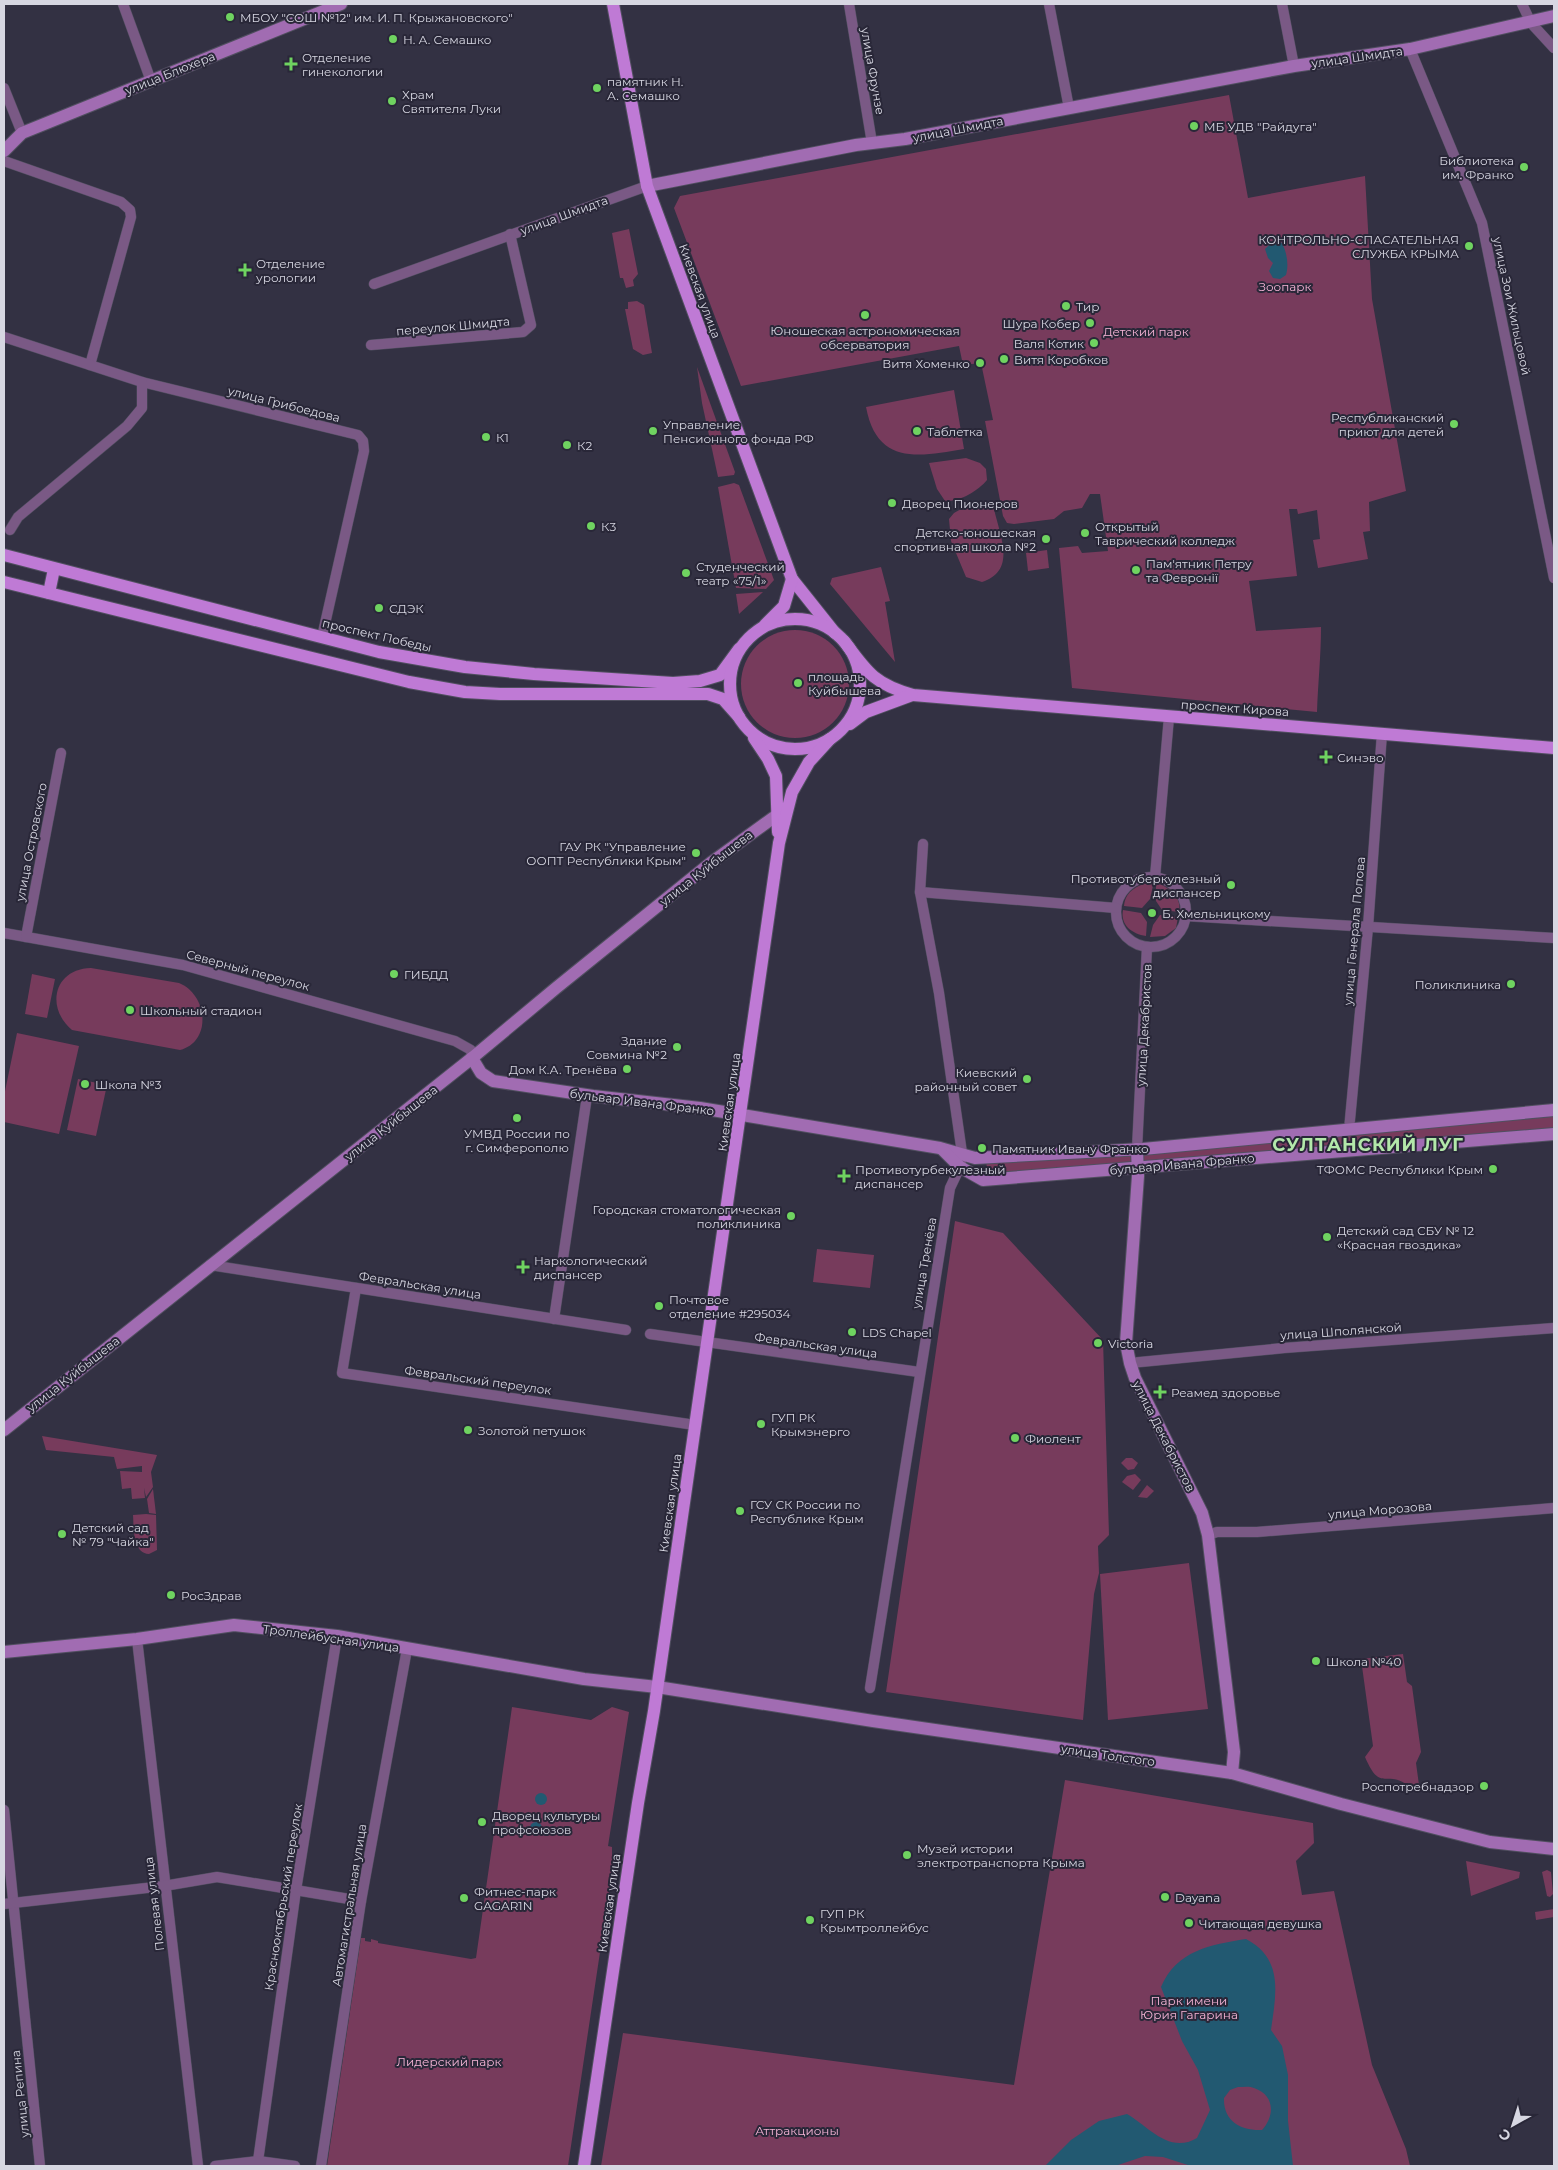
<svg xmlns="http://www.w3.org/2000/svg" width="1558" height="2170" viewBox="0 0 1558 2170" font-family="Montserrat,sans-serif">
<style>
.green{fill:#773b5c}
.water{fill:#225971;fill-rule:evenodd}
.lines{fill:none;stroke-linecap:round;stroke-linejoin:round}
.street-casing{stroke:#514f60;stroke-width:11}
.secondary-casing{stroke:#514f60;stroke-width:14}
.primary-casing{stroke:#514f60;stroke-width:14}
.street{stroke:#7a5985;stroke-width:10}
.secondary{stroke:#a16cb2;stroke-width:12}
.primary{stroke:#bf7ad5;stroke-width:12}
.poi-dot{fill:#6fd360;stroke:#292738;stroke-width:2}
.labels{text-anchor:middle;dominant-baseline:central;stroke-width:4;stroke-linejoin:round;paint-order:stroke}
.poi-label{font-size:12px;fill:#d7d7e2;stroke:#292738;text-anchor:start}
.street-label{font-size:12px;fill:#d7d7e2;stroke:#292738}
.park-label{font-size:12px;fill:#f6b4d6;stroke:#292738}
.district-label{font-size:18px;font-weight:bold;letter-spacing:1px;fill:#b3e8aa;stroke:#292738}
</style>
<rect width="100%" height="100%" fill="#333143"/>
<g class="green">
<path d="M1229,95L1248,198L1365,176L1372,299L1406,491L1369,502L1370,531L1363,532L1368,559L1318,568L1313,540L1320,539L1317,510L1298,514L1297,509H1289L1297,576L1249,581L1256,631L1321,627C1321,656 1318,683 1317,712L1072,688L1059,548L1078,546L1082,553L1108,551L1100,494H1090L1082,508L1064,511L1054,519L1014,524L1007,523L1003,516L985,421L993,420L981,363L963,365L959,346L741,386L674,208L680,196Z"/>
<polygon points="629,229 638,274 633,280 634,286 626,288 623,278 620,278 612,233"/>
<polygon points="637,301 644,305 652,353 643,355 633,349 625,309 628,309 628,302"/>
<polygon points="697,367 735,472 734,475 718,477 702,403"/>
<path d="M954,390L964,449C918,457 877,465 866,407Z"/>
<path d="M966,458L980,463L986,469L987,480C978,491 959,502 945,501L937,489L929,463Z"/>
<polygon points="734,483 739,485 774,580 766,589 736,588 718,487"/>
<path d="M968,505H988L994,509C1000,536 1017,571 982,582L966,577L951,541L949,519L954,513Z"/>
<polygon points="1047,550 1049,568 1028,571 1026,553"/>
<polygon points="881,567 890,601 885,602 895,662 830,584 832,578"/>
<polygon points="763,592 739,614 736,594"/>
<circle cx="795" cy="684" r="54"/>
<path d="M1154,881L1150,899L1142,908L1124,906C1125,890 1140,884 1154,881Z"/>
<path d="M1156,882C1169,888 1182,896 1179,912L1162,910L1156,901Z"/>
<path d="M1123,910L1141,913L1147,922L1146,936C1132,934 1120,925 1123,910Z"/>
<polygon points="1160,915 1178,917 1176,928 1165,936 1150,937 1153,925"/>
<path d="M91,968L179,983C207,994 213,1041 180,1050L72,1030C45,1007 54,969 91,968Z"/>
<polygon points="32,974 55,979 47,1018 25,1014"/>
<polygon points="17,1033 79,1046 59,1134 4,1122 4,1096"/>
<polygon points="78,1079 107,1085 96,1136 67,1130"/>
<polygon points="1554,1114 1554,1130 1140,1163 1140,1154"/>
<polygon points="1135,1154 1135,1164 988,1175 986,1161"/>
<polygon points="955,1221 1003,1233 1103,1340 1109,1535 1098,1546 1099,1573 1094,1594 1083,1720 886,1692"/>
<polygon points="817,1249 874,1255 870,1288 813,1282"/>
<polygon points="42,1436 157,1455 151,1472 153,1487 146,1497 144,1488 145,1498 132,1499 131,1488 122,1489 120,1471 142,1472 142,1466 117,1469 114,1457 46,1450"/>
<polygon points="1126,1458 1132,1458 1138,1463 1134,1469 1128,1470 1121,1463"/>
<polygon points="1135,1474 1141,1480 1133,1490 1122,1482 1127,1476"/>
<polygon points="1147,1485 1154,1491 1147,1498 1138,1497"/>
<polygon points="153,1489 156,1514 149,1513 147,1499"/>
<path d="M146,1514L156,1515L157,1550L149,1554C132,1553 134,1528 133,1515Z"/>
<polygon points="1189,1563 1208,1709 1108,1720 1100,1574"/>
<path d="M1403,1654L1407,1682L1412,1686L1421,1752L1416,1763L1419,1785L1409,1786C1385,1768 1381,1794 1365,1757L1373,1746L1361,1659Z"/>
<polygon points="512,1707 591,1720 612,1707 629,1712 608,1846 612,1847 612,1872 568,2166 327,2166 361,1938 365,1938 365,1941 371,1942 371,1939 378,1941 378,1943 471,1959 476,1958"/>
<polygon points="1065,1780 1313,1823 1314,1843 1296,1861 1302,1895 1334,1891 1372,2065 1406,2149 1410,2166 601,2166 623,2033 1014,2085"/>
<polygon points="1466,1861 1520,1872 1519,1878 1471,1896"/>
<polygon points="1547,1870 1551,1872 1553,1894 1550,1897 1547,1896 1542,1872"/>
<polygon points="1554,1909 1554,1917 1536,1920 1535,1912"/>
</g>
<g class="water">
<path d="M1273,241L1281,242C1287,251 1289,265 1286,275L1280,279L1273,278L1269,271L1273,263L1268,258L1265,249Z"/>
<circle cx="541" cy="1799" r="6"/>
<circle cx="536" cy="1828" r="6"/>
<path d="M1246,1939C1284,1959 1276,1994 1271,2030L1282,2046L1288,2075V2121L1293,2166H1191L1163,2157L1145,2156L1115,2166H1045L1071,2140L1099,2121L1127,2114C1147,2125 1169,2155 1197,2138L1210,2110L1198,2070L1182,2041L1161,1987C1177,1950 1210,1945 1246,1939ZM1238,2087C1243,2087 1250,2086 1254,2088C1275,2095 1275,2116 1262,2130C1241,2131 1223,2121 1224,2098L1230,2090Z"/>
</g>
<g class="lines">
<g class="street-casing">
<g id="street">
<polyline points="123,4 151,81"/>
<polyline points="849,4 872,143"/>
<polyline points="1049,4 1069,108"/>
<polyline points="1282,4 1294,66"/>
<polyline points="1522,4 1531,23 1554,48"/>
<polyline points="1410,49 1482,223 1554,578"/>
<polyline points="4,88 22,133"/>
<polyline points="4,161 121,202 130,210 131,217 90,365"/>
<polyline points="374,284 647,186"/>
<polyline points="4,337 142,382 358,435 363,441 364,451 322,637"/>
<polyline points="371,345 523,332 531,325 510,234"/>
<polyline points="10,530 18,517 127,426 142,408 142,382"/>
<polyline points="1155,877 1169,717"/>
<circle cx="1151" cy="912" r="35"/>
<polyline points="920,892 1116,908"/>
<polyline points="1186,916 1554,938"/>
<polyline points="4,933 183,965 455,1041 471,1050 472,1058"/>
<polyline points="26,937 61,753"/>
<polyline points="1349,1130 1368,927 1382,733"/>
<polyline points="1137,1149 1147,947"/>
<polyline points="210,1265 626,1330"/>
<polyline points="356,1288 342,1373 695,1425"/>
<polyline points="554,1319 587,1096"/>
<polyline points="650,1334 919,1372"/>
<polyline points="1130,1363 1284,1348 1554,1328"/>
<polyline points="1208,1535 1217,1532 1257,1532 1554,1508"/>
<polyline points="137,1639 198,2166"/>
<polyline points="870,1688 950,1188 960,1167 962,1153 939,993 920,892 923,844"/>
<polyline points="4,1810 40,2166"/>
<polyline points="4,1904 164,1886 217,1877 361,1901"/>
<polyline points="258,2161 296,1890 337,1636"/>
<polyline points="215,2166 258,2161 295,2166"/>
<polyline points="321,2166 361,1901 407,1649"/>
</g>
</g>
<g class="secondary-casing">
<g id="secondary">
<polyline points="4,151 22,133 341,4"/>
<polyline points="647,186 856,145 905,139 1294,66 1410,49 1554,16"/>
<polyline points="472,1058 481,1073 493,1081 593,1096 700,1108 940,1148 975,1158 1143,1149 1554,1110"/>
<polyline points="942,1149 960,1167 983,1180 1554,1134"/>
<polyline points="1137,1149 1138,1176 1126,1343 1130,1363 1135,1378 1202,1513 1208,1535 1234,1752 1232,1773"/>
<polyline points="4,1430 472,1058 556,988 712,862 777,815"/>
<polyline points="4,1652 137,1639 234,1625 337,1636 584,1679 657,1687 873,1721 1232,1773 1341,1804 1490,1842 1554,1849"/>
</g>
</g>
<g class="primary-casing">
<g id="primary">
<polyline points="613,4 647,186 792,579 835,633"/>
<polyline points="4,555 379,652 465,667 534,674 673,683 700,681 720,675 739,649"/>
<polyline points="4,582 409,682 465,692 500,694 708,694 723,699 739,717"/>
<polyline points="49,593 54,569"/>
<circle cx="795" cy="684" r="65"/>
<polyline points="765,625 784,606 792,579"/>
<path d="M844,641C867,672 874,684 913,695L1554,748"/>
<polyline points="850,724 866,712 912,695"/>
<polyline points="754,738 768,759 776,776 778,832"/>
<polyline points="584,2166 638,1803 654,1711 779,843 792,792 809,762 830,739"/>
</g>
</g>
<use href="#street" class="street"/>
<use href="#secondary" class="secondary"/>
<use href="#primary" class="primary"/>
</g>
<g class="poi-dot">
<circle cx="230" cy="17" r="5"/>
<circle cx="393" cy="39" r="5"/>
<path d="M288.5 56.5h5v5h5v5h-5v5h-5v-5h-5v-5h5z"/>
<circle cx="597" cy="88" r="5"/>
<circle cx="392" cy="101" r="5"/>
<circle cx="1194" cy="126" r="5"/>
<circle cx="1524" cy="167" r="5"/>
<circle cx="1469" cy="246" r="5"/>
<path d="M242.5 262.5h5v5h5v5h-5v5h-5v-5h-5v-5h5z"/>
<circle cx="1066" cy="306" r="5"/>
<circle cx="865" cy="315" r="5"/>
<circle cx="1090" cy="323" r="5"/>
<circle cx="1094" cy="343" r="5"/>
<circle cx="1004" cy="359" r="5"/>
<circle cx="980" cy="363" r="5"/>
<circle cx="1454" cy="424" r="5"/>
<circle cx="653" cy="431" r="5"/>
<circle cx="917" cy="431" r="5"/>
<circle cx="486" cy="437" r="5"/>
<circle cx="567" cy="445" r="5"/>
<circle cx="892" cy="503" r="5"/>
<circle cx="591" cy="526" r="5"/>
<circle cx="1085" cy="533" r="5"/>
<circle cx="1046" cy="539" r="5"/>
<circle cx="1136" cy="570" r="5"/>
<circle cx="686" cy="573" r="5"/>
<circle cx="379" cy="608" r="5"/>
<circle cx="798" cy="683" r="5"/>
<path d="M1323.5 749.5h5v5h5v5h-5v5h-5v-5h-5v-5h5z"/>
<circle cx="696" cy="853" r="5"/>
<circle cx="1231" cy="885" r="5"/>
<circle cx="1152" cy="913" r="5"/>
<circle cx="394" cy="974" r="5"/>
<circle cx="1511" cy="984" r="5"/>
<circle cx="130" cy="1010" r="5"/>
<circle cx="677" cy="1047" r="5"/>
<circle cx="627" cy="1069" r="5"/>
<circle cx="1027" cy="1079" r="5"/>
<circle cx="85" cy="1084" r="5"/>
<circle cx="517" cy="1118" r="5"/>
<circle cx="982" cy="1148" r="5"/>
<circle cx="1493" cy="1169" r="5"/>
<path d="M841.5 1168.5h5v5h5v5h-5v5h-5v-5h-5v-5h5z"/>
<circle cx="791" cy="1216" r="5"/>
<circle cx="1327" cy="1237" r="5"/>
<path d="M520.5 1259.5h5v5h5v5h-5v5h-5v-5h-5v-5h5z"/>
<circle cx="659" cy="1306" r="5"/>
<circle cx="852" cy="1332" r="5"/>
<circle cx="1098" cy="1343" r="5"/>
<path d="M1157.5 1384.5h5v5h5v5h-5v5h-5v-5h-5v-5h5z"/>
<circle cx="761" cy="1424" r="5"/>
<circle cx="468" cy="1430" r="5"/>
<circle cx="1015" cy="1438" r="5"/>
<circle cx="740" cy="1511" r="5"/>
<circle cx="62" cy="1534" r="5"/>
<circle cx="171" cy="1595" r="5"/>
<circle cx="1316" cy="1661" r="5"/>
<circle cx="1484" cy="1786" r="5"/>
<circle cx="482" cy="1822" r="5"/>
<circle cx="907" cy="1855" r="5"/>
<circle cx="1165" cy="1897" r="5"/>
<circle cx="464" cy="1898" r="5"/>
<circle cx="810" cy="1920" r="5"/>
<circle cx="1189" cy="1923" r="5"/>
</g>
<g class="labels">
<g class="poi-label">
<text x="240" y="17">МБОУ "СОШ №12" им. И. П. Крыжановского"</text>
<text x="403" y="39">Н. А. Семашко</text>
<text x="302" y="57">Отделение<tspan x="302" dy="14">гинекологии</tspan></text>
<text x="607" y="81">памятник Н.<tspan x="607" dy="14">А. Семашко</tspan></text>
<text x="402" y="94">Храм<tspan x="402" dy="14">Святителя Луки</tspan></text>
<text x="1204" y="126">МБ УДВ "Райдуга"</text>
<text x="1514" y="160" text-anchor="end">Библиотека<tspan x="1514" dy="14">им. Франко</tspan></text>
<text x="1459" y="239" text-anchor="end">КОНТРОЛЬНО-СПАСАТЕЛЬНАЯ<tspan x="1459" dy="14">СЛУЖБА КРЫМА</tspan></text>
<text x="256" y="263">Отделение<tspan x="256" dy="14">урологии</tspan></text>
<text x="1076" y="306">Тир</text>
<text x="1080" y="323" text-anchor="end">Шура Кобер</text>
<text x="865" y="330" text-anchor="middle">Юношеская астрономическая<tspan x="865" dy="14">обсерватория</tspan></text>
<text x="1084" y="343" text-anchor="end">Валя Котик</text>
<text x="1014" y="359">Витя Коробков</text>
<text x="970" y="363" text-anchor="end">Витя Хоменко</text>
<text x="1444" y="417" text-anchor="end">Республиканский<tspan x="1444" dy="14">приют для детей</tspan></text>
<text x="663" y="424">Управление<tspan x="663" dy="14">Пенсионного фонда РФ</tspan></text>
<text x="927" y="431">Таблетка</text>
<text x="496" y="437">К1</text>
<text x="577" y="445">К2</text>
<text x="902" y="503">Дворец Пионеров</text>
<text x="601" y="526">К3</text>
<text x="1095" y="526">Открытый<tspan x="1095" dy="14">Таврический колледж</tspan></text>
<text x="1036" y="532" text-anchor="end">Детско-юношеская<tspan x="1036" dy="14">спортивная школа №2</tspan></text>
<text x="1146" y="563">Пам'ятник Петру<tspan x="1146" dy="14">та Февронії</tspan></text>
<text x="696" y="566">Студенческий<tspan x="696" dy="14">театр «75/1»</tspan></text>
<text x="389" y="608">СДЭК</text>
<text x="808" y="676">площадь<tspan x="808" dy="14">Куйбышева</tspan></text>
<text x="1337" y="757">Синэво</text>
<text x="686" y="846" text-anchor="end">ГАУ РК "Управление<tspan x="686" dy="14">ООПТ Республики Крым"</tspan></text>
<text x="1221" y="878" text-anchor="end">Противотуберкулезный<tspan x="1221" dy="14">диспансер</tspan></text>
<text x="1162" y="913">Б. Хмельницкому</text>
<text x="404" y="974">ГИБДД</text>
<text x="1501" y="984" text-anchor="end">Поликлиника</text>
<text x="140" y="1010">Школьный стадион</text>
<text x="667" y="1040" text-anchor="end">Здание<tspan x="667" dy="14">Совмина №2</tspan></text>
<text x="617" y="1069" text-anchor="end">Дом К.А. Тренёва</text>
<text x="1017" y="1072" text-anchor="end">Киевский<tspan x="1017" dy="14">районный совет</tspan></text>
<text x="95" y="1084">Школа №3</text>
<text x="517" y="1133" text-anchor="middle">УМВД России по<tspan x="517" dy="14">г. Симферополю</tspan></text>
<text x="992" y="1148">Памятник Ивану Франко</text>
<text x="855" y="1169">Противотурбекулезный<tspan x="855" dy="14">диспансер</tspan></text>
<text x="1483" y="1169" text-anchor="end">ТФОМС Республики Крым</text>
<text x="781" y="1209" text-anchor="end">Городская стоматологическая<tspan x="781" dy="14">поликлиника</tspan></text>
<text x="1337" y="1230">Детский сад СБУ № 12<tspan x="1337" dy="14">«Красная гвоздика»</tspan></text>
<text x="534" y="1260">Наркологический<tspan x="534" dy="14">диспансер</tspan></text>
<text x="669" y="1299">Почтовое<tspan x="669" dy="14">отделение #295034</tspan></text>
<text x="862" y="1332">LDS Chapel</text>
<text x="1108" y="1343">Victoria</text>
<text x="1171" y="1392">Реамед здоровье</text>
<text x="771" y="1417">ГУП РК<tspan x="771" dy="14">Крымэнерго</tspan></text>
<text x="478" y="1430">Золотой петушок</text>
<text x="1025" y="1438">Фиолент</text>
<text x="750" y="1504">ГСУ СК России по<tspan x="750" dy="14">Республике Крым</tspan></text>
<text x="72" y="1527">Детский сад<tspan x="72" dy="14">№ 79 "Чайка"</tspan></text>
<text x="181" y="1595">РосЗдрав</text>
<text x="1326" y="1661">Школа №40</text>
<text x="1474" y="1786" text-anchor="end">Роспотребнадзор</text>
<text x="492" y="1815">Дворец культуры<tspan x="492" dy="14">профсоюзов</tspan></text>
<text x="917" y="1848">Музей истории<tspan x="917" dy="14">электротранспорта Крыма</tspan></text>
<text x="474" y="1891">Фитнес-парк<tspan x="474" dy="14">GAGAR1N</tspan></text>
<text x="1175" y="1897">Dayana</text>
<text x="820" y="1913">ГУП РК<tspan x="820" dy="14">Крымтроллейбус</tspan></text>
<text x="1199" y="1923">Читающая девушка</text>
</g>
<g class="street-label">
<text transform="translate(1357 57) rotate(-8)">улица Шмидта</text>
<text transform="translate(873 71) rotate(80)">улица Фрунзе</text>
<text transform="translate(170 73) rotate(-22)">улица Блюхера</text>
<text transform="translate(958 129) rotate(-11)">улица Шмидта</text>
<text transform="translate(564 215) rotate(-20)">улица Шмидта</text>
<text transform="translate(700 291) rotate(70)">Киевская улица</text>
<text transform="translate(1512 306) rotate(78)">улица Зои Жильцовой</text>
<text transform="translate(453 326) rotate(-5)">переулок Шмидта</text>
<text transform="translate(284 404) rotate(14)">улица Грибоедова</text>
<text transform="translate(377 635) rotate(13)">проспект Победы</text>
<text transform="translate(1235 708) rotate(4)">проспект Кирова</text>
<text transform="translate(31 842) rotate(-79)">улица Островского</text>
<text transform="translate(706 868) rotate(-38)">улица Куйбышева</text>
<text transform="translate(1354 931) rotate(-85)">улица Генерала Попова</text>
<text transform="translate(248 970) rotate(15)">Северный переулок</text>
<text transform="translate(1144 1025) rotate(-87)">улица Декабристов</text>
<text transform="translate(642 1102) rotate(7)">бульвар Ивана Франко</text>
<text transform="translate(729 1102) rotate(-82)">Киевская улица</text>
<text transform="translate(391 1123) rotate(-38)">улица Куйбышева</text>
<text transform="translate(1182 1164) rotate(-5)">бульвар Ивана Франко</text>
<text transform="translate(924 1263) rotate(-80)">улица Тренёва</text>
<text transform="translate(420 1285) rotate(9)">Февральская улица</text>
<text transform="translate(1341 1331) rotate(-4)">улица Шполянской</text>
<text transform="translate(816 1345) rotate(8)">Февральская улица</text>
<text transform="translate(73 1374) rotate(-38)">улица Куйбышева</text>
<text transform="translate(478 1380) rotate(8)">Февральский переулок</text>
<text transform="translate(1164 1436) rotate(63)">улица Декабристов</text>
<text transform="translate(670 1503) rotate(-82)">Киевская улица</text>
<text transform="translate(1380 1510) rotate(-5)">улица Морозова</text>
<text transform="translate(331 1638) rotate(8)">Троллейбусная улица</text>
<text transform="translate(1108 1755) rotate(8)">улица Толстого</text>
<text transform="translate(283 1897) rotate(-81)">Краснооктябрьский переулок</text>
<text transform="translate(609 1903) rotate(-82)">Киевская улица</text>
<text transform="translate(154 1904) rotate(-97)">Полевая улица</text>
<text transform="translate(349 1905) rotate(-81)">Автомагистральная улица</text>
<text transform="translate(20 2094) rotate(-96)">улица Репина</text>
</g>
<g class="park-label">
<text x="1285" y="286">Зоопарк</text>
<text x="1146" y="331">Детский парк</text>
<text x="1189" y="2000">Парк имени<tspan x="1189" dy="14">Юрия Гагарина</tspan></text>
<text x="449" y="2061">Лидерский парк</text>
<text x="797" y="2130">Аттракционы</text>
</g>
<g class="district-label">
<text x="1368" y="1145">СУЛТАНСКИЙ ЛУГ</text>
</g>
</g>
<rect width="1558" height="2170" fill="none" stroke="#d7d7e2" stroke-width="10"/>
<g transform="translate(1513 2125) rotate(219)" stroke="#292738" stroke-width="4" paint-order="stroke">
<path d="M0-4L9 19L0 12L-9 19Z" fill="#d7d7e2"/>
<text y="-8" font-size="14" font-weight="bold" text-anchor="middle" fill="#d7d7e2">С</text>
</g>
</svg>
